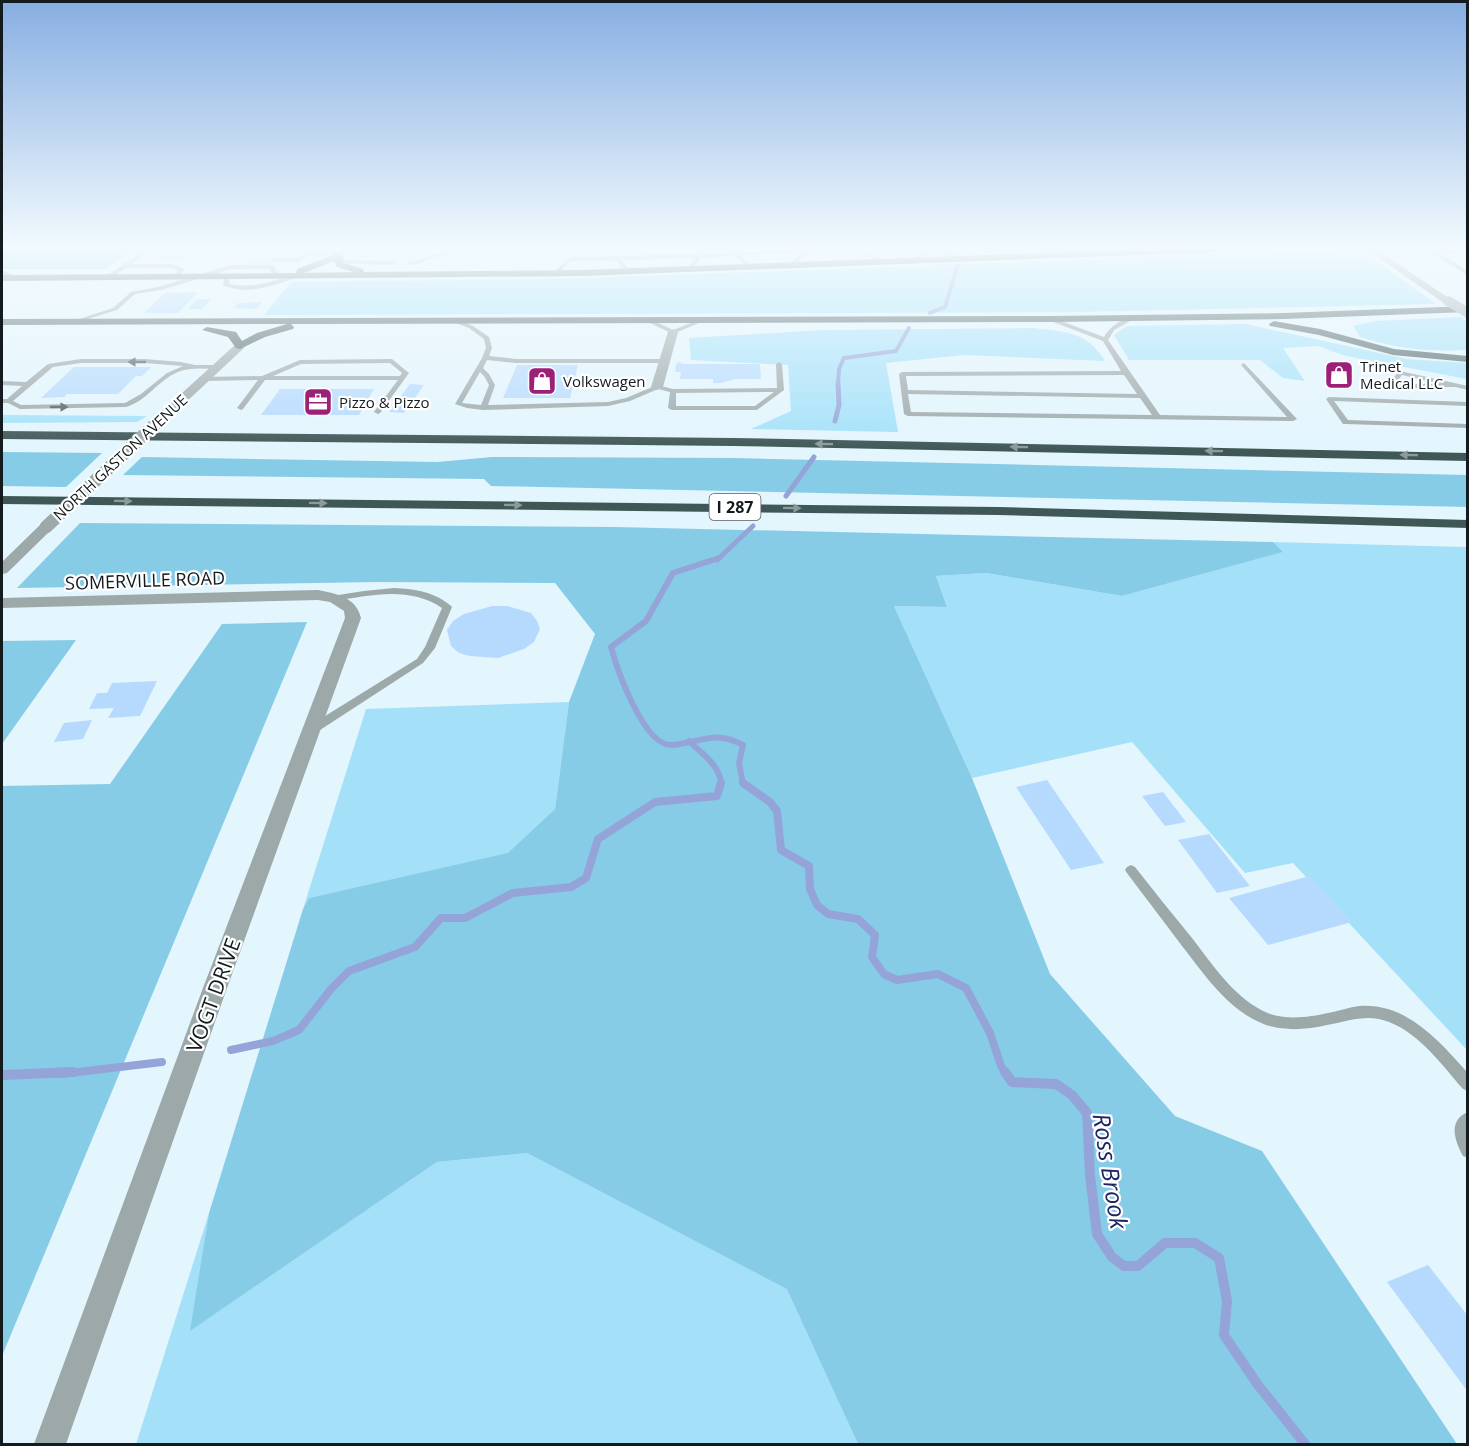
<svg xmlns="http://www.w3.org/2000/svg" width="1469" height="1446" viewBox="0 0 1469 1446" font-family="'Open Sans',sans-serif">
<style>
.green{fill:#a4e1f9}
.forest{fill:#87cce6}
.lines{fill:none;stroke-linecap:round;stroke-linejoin:round}
.stream-far4{stroke:#95a4d8;stroke-width:4}
.stream-far3{stroke:#95a4d8;stroke-width:5}
.stream-far2{stroke:#95a4d8;stroke-width:6}
.stream-far1{stroke:#95a4d8;stroke-width:8}
.stream{stroke:#95a4d8;stroke-width:10}
.building{fill:#b6dafd}
.service{fill:#9da8a9;fill-rule:evenodd}
.minor{fill:#9da8a9;fill-rule:evenodd}
.tertiary{fill:#9da8a9;fill-rule:evenodd}
.trunk{fill:#4c6262;fill-rule:evenodd}
.motorway{fill:#405758;fill-rule:evenodd}
.minor-bridge{stroke:#9da8a9;stroke-width:13}
.tertiary-bridge{stroke:#9da8a9;stroke-width:10}
.oneway{fill:#515a5d}
.oneway2{fill:#8c9a9b}
.labels{text-anchor:middle;dominant-baseline:central;stroke-width:4.5;stroke-linejoin:round;paint-order:stroke}
.far-poi-label{font-size:15px;fill:#131b1e;stroke:#fff;text-anchor:start}
.far-street-label{font-size:15px;fill:#131b1e;stroke:#fff}
.shield{fill:#fff;stroke:#5a5f62;stroke-width:1.5}
.shield-label{font-size:16px;font-weight:bold;fill:#131b1e}
.street-label{font-size:18px;fill:#131b1e;stroke:#fff}
.near-street-label{font-size:21px;fill:#131b1e;stroke:#fff}
.near-water-label{font-size:24px;font-style:italic;fill:#1c2562;stroke:#fff}
</style>
<rect width="100%" height="100%" fill="#e3f5fd"/>
<g class="green">
<polygon points="1361,250 1436,304 1077,312 264,315 291,282 558,279"/>
<path d="M1461,317L1467,322V349L1465,350C1428,352 1395,348 1360,337L1353,326L1375,321Z"/>
<polygon points="1246,324 1407,359 1467,363 1467,379 1346,356 1318,346 1283,348 1305,381 1283,378 1260,360 1129,360 1114,335 1127,326"/>
<path d="M1034,328C1065,332 1087,331 1105,361L964,355L886,363L898,432L751,429L791,411L788,365L691,360L689,338L824,330Z"/>
<polygon points="2,415 147,416 137,422 2,423"/>
<polygon points="1273,542 1467,547 1467,1050 1293,863 1245,873 1132,742 972,778 894,606 947,607 936,576 986,573 1122,596 1282,552"/>
<polygon points="569,702 555,809 508,854 309,898 303,909 366,709"/>
<polygon points="527,1153 788,1289 858,1444 136,1444 209,1213 191,1330 437,1162"/>
</g>
<g class="forest">
<polygon points="2,249 133,249 105,269 2,269"/>
<polygon points="2,452 102,453 66,487 2,486"/>
<polygon points="142,457 437,462 492,457 734,458 1467,475 1468,507 491,486 484,479 123,475"/>
<polygon points="80,523 615,527 1273,542 1283,552 1122,596 986,573 936,576 947,607 894,606 972,778 1050,974 1175,1116 1262,1151 1457,1444 858,1444 787,1289 527,1153 437,1162 190,1331 209,1213 303,909 309,898 508,853 555,809 569,702 595,634 555,583 377,582 17,588"/>
<polygon points="307,622 2,1356 2,786 110,784 222,624"/>
<polygon points="76,640 2,744 2,641"/>
</g>
<g class="lines">
<g class="stream-far4">
<polyline points="930,313 945,307 958,265"/>
<polyline points="838,385 839,369 844,358 896,351 909,328"/>
</g>
<g class="stream-far3">
<polyline points="835,421 839,405 838,384"/>
<polyline points="786,496 814,457"/>
<polyline points="717,560 753,526"/>
</g>
<g class="stream-far2">
<path d="M719,558L673,573L646,621L611,647C617,669 644,747 672,745C700,743 714,729 743,745L739,763L743,784"/>
<path d="M689,741C701,753 721,766 721,784"/>
</g>
<g class="stream-far1">
<polyline points="743,783 770,802 777,811 781,850 809,866 810,889 817,905 828,914 858,919 875,935 872,957 884,974 897,980 938,974 966,988 990,1033 1001,1066 1006,1074"/>
<polyline points="231,1050 273,1041 299,1030 331,989 349,971 415,947 441,918 465,918 513,893 571,887 586,878 598,839 655,802 717,796 721,783"/>
<polyline points="61,1074 162,1062"/>
</g>
<g class="stream">
<polyline points="1005,1072 1012,1082 1056,1084 1072,1095 1087,1113 1090,1175 1097,1234 1112,1257 1124,1266 1138,1266 1165,1243 1195,1243 1219,1258 1227,1301 1224,1335 1258,1385 1305,1444"/>
<polyline points="2,1075 73,1072"/>
</g>
</g>
<g class="building">
<polygon points="170,249 197,249 185,260 157,260"/>
<polygon points="254,249 285,249 280,255 249,255"/>
<polygon points="580,249 624,249 622,255 577,254"/>
<polygon points="386,250 388,255 362,258 361,253"/>
<polygon points="252,257 277,257 269,266 243,266"/>
<polygon points="198,292 178,313 144,313 165,293"/>
<polygon points="197,299 211,299 202,309 188,309"/>
<polygon points="263,302 256,309 232,308 239,303"/>
<polygon points="679,362 683,364 760,364 761,379 735,379 721,383 713,383 713,379 680,379 681,372 675,372 676,364"/>
<polygon points="517,365 578,365 570,398 503,398"/>
<polygon points="74,367 151,367 142,376 136,376 118,394 67,394 64,397 41,398"/>
<polygon points="410,384 424,385 404,413 389,412"/>
<polygon points="280,389 374,389 359,415 261,415"/>
<polygon points="492,606 507,606 531,613 537,621 540,629 534,642 524,649 498,658 470,656 459,653 451,646 447,630 453,621 464,614"/>
<polygon points="157,681 140,716 108,718 114,708 89,709 97,693 107,693 112,683"/>
<polygon points="92,720 83,739 54,742 64,723"/>
<polygon points="1047,780 1104,863 1071,870 1016,787"/>
<polygon points="1163,792 1186,822 1165,826 1142,796"/>
<polygon points="1209,834 1250,886 1217,893 1178,840"/>
<polygon points="1310,876 1352,922 1268,945 1229,898"/>
<polygon points="1428,1265 1468,1316 1468,1392 1387,1282"/>
</g>
<g class="lines">
<g class="service">
<polygon points="9,249 15,249 2,257 2,254"/>
<polygon points="146,249 152,249 132,264 172,264 184,269 179,278 174,277 178,270 172,268 126,268 109,279 105,279 105,277"/>
<polygon points="446,249 451,249 447,254 425,260 423,263 410,265 407,263 443,252"/>
<polygon points="533,249 575,249 577,250 574,252 536,251"/>
<polygon points="699,249 704,249 702,254 829,249 808,252 791,268 788,266 801,253 740,255 753,268 750,270 735,256 701,258 690,272 687,270 695,258 622,260 631,272 628,274 616,261 571,261 556,275 551,274 570,257 697,254"/>
<polygon points="847,249 854,249 892,262 887,263"/>
<polygon points="930,249 938,249 969,259 966,261 934,251 914,262 909,261"/>
<polygon points="1005,249 1010,249 1015,252 1005,258 1001,258 1001,256 1008,252"/>
<polygon points="1037,249 1044,249 1058,255 1053,256"/>
<polygon points="1083,249 1090,249 1101,253 1098,255"/>
<polygon points="1454,249 1458,249 1457,253 1440,254 1468,271 1468,276 1431,252 1434,250 1453,250"/>
<polygon points="306,251 341,251 344,253 341,255 307,255 299,262 274,262 271,260 274,258 298,258"/>
<polygon points="337,260 393,261 396,263 393,265 335,263"/>
<polygon points="231,265 272,265 275,267 278,276 273,277 270,269 231,269 161,290 135,294 117,310 75,323 70,322 113,308 131,292 158,287"/>
<polygon points="2,270 16,277 17,278 12,279 2,274"/>
<path d="M296,274L299,276L298,277C276,285 246,296 223,285L224,277L227,275L230,277L229,284C252,289 274,281 296,274Z"/>
<path d="M1050,317L1104,337C1110,327 1120,319 1132,318V320L1114,330L1108,340L1160,415L1287,417L1242,366L1241,365L1244,363L1297,419L1293,421L908,416L904,414L899,374L902,372L1121,371L1103,341L1048,320V318ZM1124,375L1137,394L908,390L906,376ZM908,394L1140,398L1152,415L911,412Z"/>
<path d="M455,319L473,326L489,337L492,348L489,356L516,359H664L667,361L664,363H516L487,360L483,368L489,374L495,385L488,405L608,402L626,398L657,385L673,389L777,388L776,364L779,362L782,364L784,390L757,410H672L668,408L670,392L658,389L630,401L608,406L483,410L467,408L455,404L482,358L486,348L484,339L469,328L453,322V320ZM480,372L484,376L489,385L481,405L462,403ZM774,392L755,406H676V393Z"/>
<polygon points="646,319 650,319 673,330 701,319 706,320 673,334 646,321"/>
<path d="M81,359H144L181,362L195,365H217L220,367L217,369C204,369 190,367 178,372C158,380 147,401 126,407L20,409L8,403H2V399H7L22,386L2,385V381L26,382L48,364ZM81,363H144L183,366L167,373L141,394L125,403L21,405L13,401L53,367Z"/>
<path d="M392,359L409,373L380,413L378,414L374,412L398,380H265L243,409L241,410L237,408L258,380L203,381L200,379L203,377L262,376L300,360ZM390,363L402,373L400,376H273L301,364Z"/>
<path d="M1400,371L1468,386V390C1463,389 1458,387 1453,387C1432,386 1411,393 1392,380L1398,372ZM1402,375L1441,384H1416L1399,379Z"/>
<polygon points="1329,397 1468,402 1468,406 1334,401 1348,420 1468,424 1468,428 1346,424 1343,424 1326,399"/>
<path d="M394,588C415,589 436,592 452,607L435,648L423,663L317,732H309L308,729L309,726L417,659L425,647L442,608C410,586 371,595 335,601L330,598L332,596L364,591Z"/>
<path d="M1131,865L1135,867C1154,891 1173,915 1192,938C1213,965 1236,1001 1270,1014C1287,1020 1311,1017 1328,1013C1339,1011 1349,1007 1360,1006C1407,1003 1439,1041 1468,1073V1091L1463,1089C1442,1065 1420,1034 1389,1022C1368,1013 1348,1021 1327,1025C1305,1030 1280,1032 1259,1022C1226,1007 1204,974 1182,946C1164,922 1145,897 1127,873L1125,870L1127,867Z"/>
<path d="M1468,1112V1158L1463,1156C1455,1141 1447,1121 1468,1112Z"/>
</g>
<g class="minor">
<polygon points="341,249 350,249 341,258 335,258 333,256"/>
<polygon points="673,329 678,332 663,387 657,390 653,389 651,387 668,332"/>
<polygon points="240,343 244,344 244,348 168,419 160,419 160,413 236,344"/>
<polygon points="46,523 53,527 51,530 7,573 2,574 2,562 41,524"/>
</g>
<g class="tertiary">
<polygon points="1366,249 1376,249 1453,301 1444,303"/>
<path d="M318,590C337,594 356,597 361,618L227,988L66,1444H34L203,988L345,618L344,611L330,602L318,600L2,608V598Z"/>
</g>
<g class="trunk">
<path d="M1150,249H1218L1214,252L582,276L2,281V275L296,273L297,269L338,253L343,256L344,263L363,269L364,272L582,270ZM334,261L337,267L354,272L304,273Z"/>
<polygon points="1468,306 1468,312 1283,319 1050,322 291,324 294,327 293,329 265,337 240,349 236,348 228,337 202,330 207,327 236,332 242,341 257,333 287,324 2,325 2,319 1050,316 1283,313"/>
<polygon points="1274,321 1320,329 1394,349 1468,356 1468,362 1393,355 1319,335 1270,326 1269,324"/>
</g>
<g class="motorway">
<polygon points="2,431 734,438 1468,453 1468,461 734,446 2,439"/>
<polygon points="2,496 998,507 1468,520 1468,528 998,515 2,504"/>
</g>
<polyline class="minor-bridge" points="46,527 164,416"/>
<polyline class="tertiary-bridge" points="1448,301 1468,313"/>
</g>
<defs><path id="oneway-solid" d="M-6-.8H1V-3.2L6.5 0L1 3.2V.8H-6Z" transform="scale(1.5)"/></defs>
<g class="oneway">
<use href="#oneway-solid" transform="translate(137 362) rotate(-180)"/>
<use href="#oneway-solid" transform="translate(59 407)"/>
</g>
<g class="oneway2">
<use href="#oneway-solid" transform="translate(824 444) rotate(-179)"/>
<use href="#oneway-solid" transform="translate(1019 447) rotate(-179)"/>
<use href="#oneway-solid" transform="translate(1214 451) rotate(-179)"/>
<use href="#oneway-solid" transform="translate(1409 455) rotate(-179)"/>
<use href="#oneway-solid" transform="translate(123 501) rotate(1)"/>
<use href="#oneway-solid" transform="translate(318 503) rotate(1)"/>
<use href="#oneway-solid" transform="translate(513 505) rotate(1)"/>
<use href="#oneway-solid" transform="translate(792 508) rotate(1)"/>
</g>
<linearGradient id="sky" x2="0" y2="1"><stop stop-color="#87aee2"/><stop offset="0.55" stop-color="#f2fafe"/><stop offset="1" stop-color="#f2fafe" stop-opacity="0"/></linearGradient>
<rect width="1469" height="451" fill="url(#sky)"/>
<defs>
<g id="shop-square" transform="scale(1.5)"><rect x="-9" y="-9" width="18" height="18" rx="4" fill="#9c2077" stroke="#fff"/><path d="M-5-2.5h2.3a2.7 3.5 0 0 1 5.4 0H5L5.5 6h-11ZM-1.5-2.5h3a1.5 2.3 0 0 0-3 0Z" fill="#fff"/></g>
<g id="office-square" transform="scale(1.5)"><rect x="-9" y="-9" width="18" height="18" rx="4" fill="#9c2077" stroke="#fff"/><path d="M-6-3h4V-5.5h4V-3h4V5H-6ZM-1-4.5V-3h2v-1.5ZM-6 0V1H6V0Z" fill="#fff"/></g>
</defs>
<g fill-rule="evenodd">
<use href="#shop-square" x="1339" y="375"/>
<use href="#shop-square" x="542" y="381"/>
<use href="#office-square" x="318" y="402"/>
</g>
<g class="labels">
<g class="far-poi-label">
<text x="1360" y="366">Trinet<tspan x="1360" dy="17">Medical LLC</tspan></text>
<text x="563" y="381">Volkswagen</text>
<text x="339" y="402">Pizzo &amp; Pizzo</text>
</g>
<g class="far-street-label">
<text transform="translate(120 457) rotate(-43)">NORTH GASTON AVENUE</text>
</g>
<rect class="shield" x="709.5" y="494" width="51" height="26" rx="4.5"/>
<g class="shield-label">
<text x="735" y="507">I 287</text>
</g>
<g class="street-label">
<text transform="translate(145 580) rotate(-2)">SOMERVILLE ROAD</text>
</g>
<g class="near-street-label">
<text transform="translate(213 995) rotate(-70)">VOGT DRIVE</text>
</g>
<g class="near-water-label">
<text transform="translate(1111 1171) rotate(81)">Ross Brook</text>
</g>
</g>
<rect width="1469" height="1446" fill="none" stroke="#131b1e" stroke-width="6"/>
</svg>
